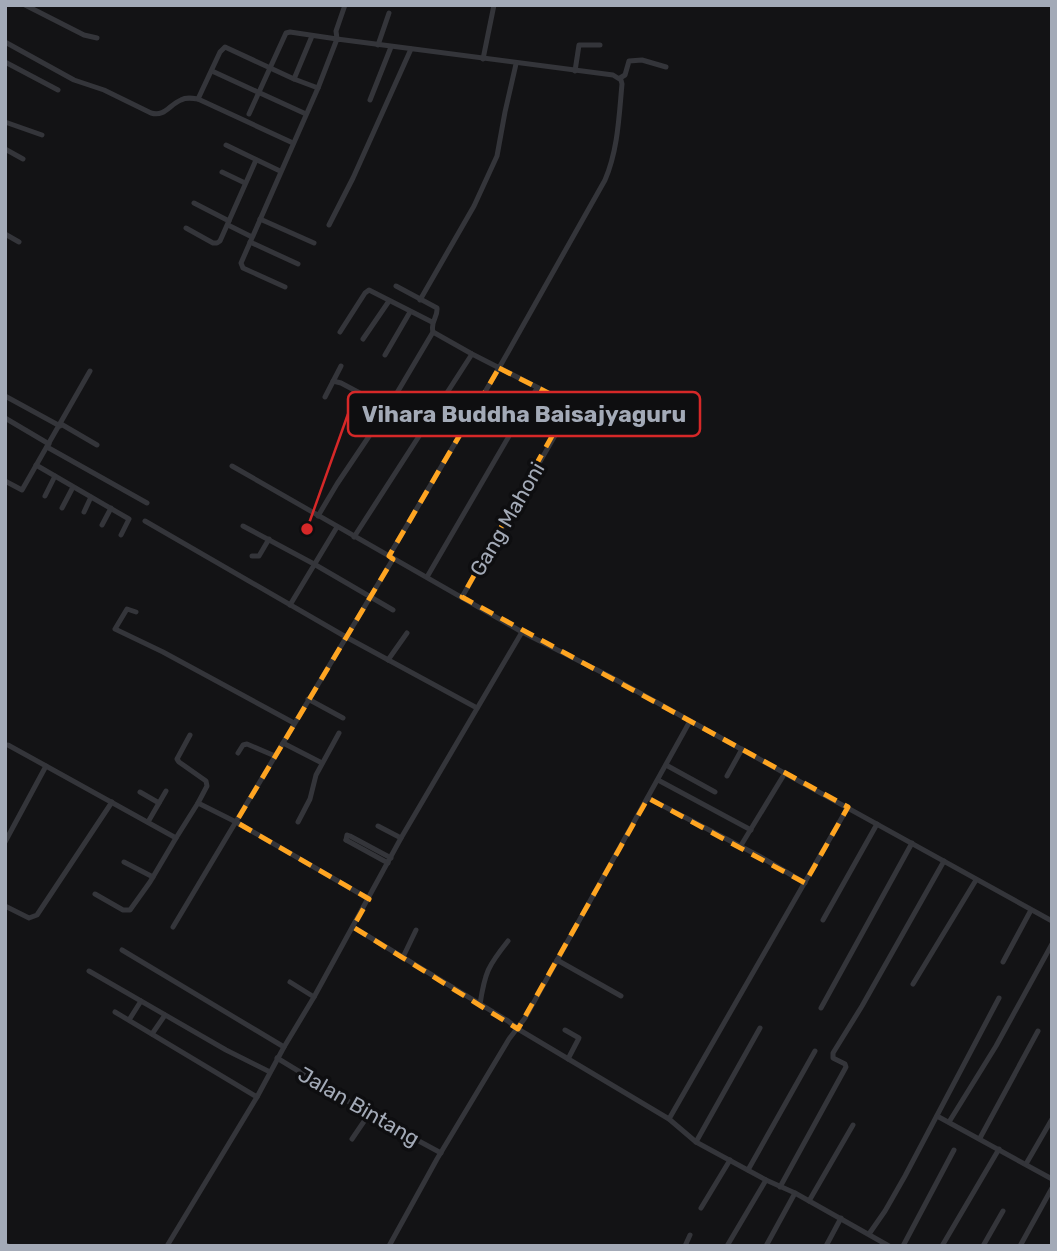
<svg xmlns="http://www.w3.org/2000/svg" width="1057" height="1251" viewBox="0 0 1057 1251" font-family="Rubik,sans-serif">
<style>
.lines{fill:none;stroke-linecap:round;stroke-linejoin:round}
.street{stroke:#34353a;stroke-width:5}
.rail-casing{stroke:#46494f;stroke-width:4.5}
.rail{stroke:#0e0e10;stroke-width:2;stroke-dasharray:5;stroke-linecap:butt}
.marked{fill:none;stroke:#ffa521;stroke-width:5;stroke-dasharray:14 9;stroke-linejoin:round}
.labels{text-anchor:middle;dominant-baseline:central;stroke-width:7;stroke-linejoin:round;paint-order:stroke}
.street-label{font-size:21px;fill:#a3aab7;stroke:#0e0e10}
.leader{fill:none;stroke:#d62828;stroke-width:2.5}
.callout-dot{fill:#d62828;stroke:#0e0e10;stroke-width:2.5}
.callout{fill:#0e0e10;stroke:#d62828;stroke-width:2.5}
.callout-label{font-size:23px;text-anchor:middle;font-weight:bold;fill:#a3aab7}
</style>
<rect width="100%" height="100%" fill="#131315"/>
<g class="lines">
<g class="street">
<polyline points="25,5 84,35 97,38"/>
<path d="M5,42L74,80L104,90L151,113C165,117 169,105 181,100C186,97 192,98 198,99L293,143"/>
<polyline points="378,45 389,13"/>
<polyline points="483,59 494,5"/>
<polyline points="5,62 58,90"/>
<polyline points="212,71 306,114"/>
<polyline points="575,71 579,45 600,45"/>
<polyline points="620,78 625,75 629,61 642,60 666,67"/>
<polyline points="294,79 312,36"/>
<polyline points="198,99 220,52 225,47 294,79 318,88"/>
<polyline points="370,100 391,47"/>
<polyline points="249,114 286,33 290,32 337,39 336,31 345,5"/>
<polyline points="5,122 42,135"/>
<polyline points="226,145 280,171"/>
<polyline points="5,149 23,159"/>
<polyline points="222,172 245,183"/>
<polyline points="194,203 229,221"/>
<polyline points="260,219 314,243"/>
<polyline points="228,225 252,237"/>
<polyline points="329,225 353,178 411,49"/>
<polyline points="186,228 213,243 217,243 220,241 256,160"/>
<polyline points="5,234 19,242"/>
<polyline points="250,242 298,264"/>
<path d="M285,287L243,268L241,263L318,88L337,39L613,75L621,80L622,84C619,116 618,150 605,180L499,368L389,556"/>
<polyline points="420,300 474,206 497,156 505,112 516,64"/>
<polyline points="340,332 365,293 369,290 432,322"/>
<polyline points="433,332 472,354 570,404 572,406 462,597"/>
<polyline points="363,339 389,301"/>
<polyline points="385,355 410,312"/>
<polyline points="333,381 341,383 388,408"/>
<polyline points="5,396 60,426"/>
<polyline points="325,397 341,366"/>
<polyline points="5,418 49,444"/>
<polyline points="61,424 97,445"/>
<polyline points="47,447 147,503"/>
<polyline points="36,465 129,519 121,535"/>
<polyline points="232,466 522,632 609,676 1052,921"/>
<polyline points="5,481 22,490 90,371"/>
<polyline points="45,496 55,476"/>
<polyline points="62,508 73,487"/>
<polyline points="84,512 91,497"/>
<path d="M318,516L337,484L388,408L433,332C430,321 438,318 437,308L396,286"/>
<polyline points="145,521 346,637 477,708"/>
<polyline points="102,525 111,508"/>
<polyline points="243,526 314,564 393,610"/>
<polyline points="354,537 472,354"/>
<polyline points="252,556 259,556 269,539"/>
<polyline points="427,577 537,388"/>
<polyline points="290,605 337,527"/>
<polyline points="136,612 127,609 115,629 163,652 294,723"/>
<polyline points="388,660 407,633"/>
<polyline points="308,699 343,718"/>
<polyline points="190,735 177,759 179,762 206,781 207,786 198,803"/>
<polyline points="283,743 322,763"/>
<polyline points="8,745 46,766"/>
<polyline points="238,753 243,745 247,744 275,756"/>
<polyline points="666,765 715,792"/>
<polyline points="727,776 742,749"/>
<polyline points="658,780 751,830"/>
<polyline points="140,792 159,803"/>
<polyline points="648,798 759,856 805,883"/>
<polyline points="148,822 166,791"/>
<polyline points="298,822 310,799 316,775 339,733"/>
<polyline points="378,826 401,838"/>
<polyline points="346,840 347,835 350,836 391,858"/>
<polyline points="346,840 388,863"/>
<polyline points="5,842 46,766 176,838 198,803 236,822 369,899"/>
<polyline points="740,847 785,773"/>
<polyline points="124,862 153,877"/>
<polyline points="95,894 123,910 130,910 150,882 176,838"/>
<polyline points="5,906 29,918 37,915 112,802"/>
<polyline points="823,920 877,824"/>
<polyline points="173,927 393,559"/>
<polyline points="353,927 508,1021 518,1029 669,1119 696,1142 766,1180 795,1193 889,1246"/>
<polyline points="122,950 284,1047"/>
<polyline points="403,957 416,930"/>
<polyline points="557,960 621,996"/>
<polyline points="1003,962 1031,910"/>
<polyline points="89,971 226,1050 270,1072"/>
<polyline points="290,982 314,997"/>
<polyline points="913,984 976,880"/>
<path d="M480,1004C485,972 488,966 508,941"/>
<polyline points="821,1008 912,843"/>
<polyline points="115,1012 257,1097"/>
<polyline points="129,1020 141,1001"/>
<polyline points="565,1030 579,1038 568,1059"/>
<polyline points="152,1034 165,1015"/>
<polyline points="277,1058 369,1114 441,1153"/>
<polyline points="937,1116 1052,1179"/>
<polyline points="669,1119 848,807"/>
<polyline points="949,1122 996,1046 1052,944"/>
<polyline points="980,1138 1038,1031"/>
<polyline points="352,1139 369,1114"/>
<polyline points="696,1142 760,1028"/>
<polyline points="1026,1164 1052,1119"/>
<polyline points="748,1170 815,1051"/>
<polyline points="780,1187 846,1067 845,1064 833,1058 833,1053 862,1006 944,861"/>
<polyline points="809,1201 853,1125"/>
<polyline points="701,1208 730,1160"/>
<polyline points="869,1234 885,1211 905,1176 999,998"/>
<polyline points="167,1246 257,1097 284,1047 314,997 401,838 522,632"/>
<polyline points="389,1246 437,1159 509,1039 525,1018 690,721"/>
<polyline points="685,1246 690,1235"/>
<polyline points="727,1246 766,1180"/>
<polyline points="766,1246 795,1193"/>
<polyline points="826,1246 841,1218"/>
<polyline points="903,1246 954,1150"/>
<polyline points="942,1246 999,1149"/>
<polyline points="983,1246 1003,1211"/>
<polyline points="1020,1246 1052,1188"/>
</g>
<g class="rail-casing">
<polyline id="rail" points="5,1244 8,1246"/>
</g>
<use href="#rail" class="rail"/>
</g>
<path class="marked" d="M499,368L570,404L462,597L848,807L805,883L648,798L518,1029L353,927L369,899L236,822L393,559L389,556Z"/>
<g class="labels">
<g class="street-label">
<text transform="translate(507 519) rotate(-60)">Gang Mahoni</text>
<text transform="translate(359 1106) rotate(30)">Jalan Bintang</text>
</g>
</g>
<path class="leader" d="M307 529L348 414"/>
<circle class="callout-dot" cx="307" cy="529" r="7"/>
<rect class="callout" x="348" y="392" width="352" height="44" rx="7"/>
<g class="callout-label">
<text x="524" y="422">Vihara Buddha Baisajyaguru</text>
</g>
<rect width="1057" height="1251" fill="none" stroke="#a3aab7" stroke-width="14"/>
</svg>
